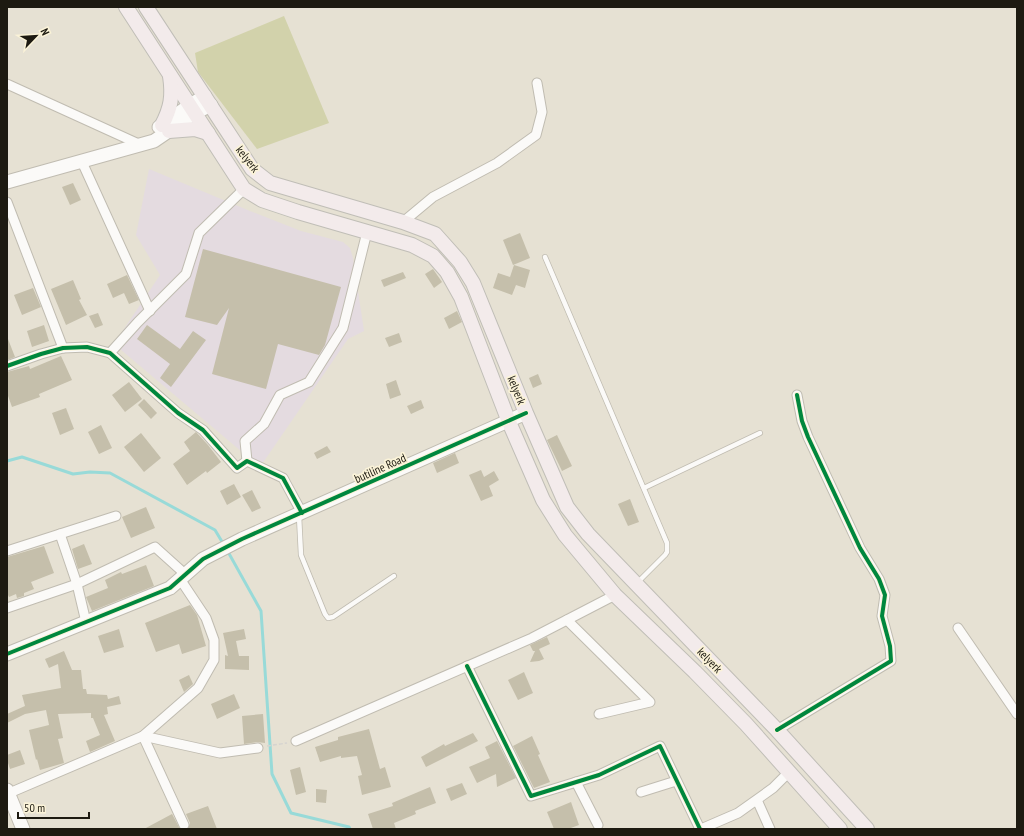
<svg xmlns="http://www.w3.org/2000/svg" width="1024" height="836" viewBox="0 0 1024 836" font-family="'PT Sans Narrow',sans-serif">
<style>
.medical{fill:#e4dbe0}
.green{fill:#d2d2ab}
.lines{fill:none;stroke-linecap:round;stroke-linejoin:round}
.stream{stroke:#98dad8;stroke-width:3}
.building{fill:#c5bfab}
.lane-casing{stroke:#c0bcb1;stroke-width:6}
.street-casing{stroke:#c0bcb1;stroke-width:11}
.secondary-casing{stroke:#c0bcb1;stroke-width:15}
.primary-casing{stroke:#c0beb7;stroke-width:16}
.path{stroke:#d6d4d0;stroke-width:1.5;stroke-dasharray:4 2;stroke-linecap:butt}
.lane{stroke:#fbfaf8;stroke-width:4.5}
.street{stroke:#fbfaf8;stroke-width:9}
.secondary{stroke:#fbfaf8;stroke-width:13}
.primary{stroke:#f3ebeb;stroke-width:14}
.cycleway-casing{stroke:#fbf3d8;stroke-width:6}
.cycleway{stroke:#00873e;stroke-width:4}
.labels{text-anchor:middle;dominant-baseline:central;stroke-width:3.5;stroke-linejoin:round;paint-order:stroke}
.street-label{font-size:12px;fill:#1d1a11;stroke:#fbf3d8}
</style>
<rect width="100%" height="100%" fill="#e6e1d3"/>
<polygon class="medical" points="149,169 250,211 301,231 343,242 350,248 353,258 364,331 348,339 260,467 114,344 160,275 136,235"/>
<polygon class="green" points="284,16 329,123 257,149 198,72 195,53"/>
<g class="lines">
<g class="stream">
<polyline points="7,461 22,457 73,474 90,472 110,473 215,530 224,545"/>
<polyline points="227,550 261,611 272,774 291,813 349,827 350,829"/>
</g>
</g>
<g class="building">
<polygon points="73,183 81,200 70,205 62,187"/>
<polygon points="520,233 530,258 513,265 503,240"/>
<polygon points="203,249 341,287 325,345 319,355 278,344 266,389 212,374 229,308 217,325 185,317"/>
<polygon points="514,265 530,270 525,288 516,285 512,295 493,288 498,273 510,277"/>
<polygon points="433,269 442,282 434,288 425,274"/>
<polygon points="403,272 406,278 384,287 381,280"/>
<polygon points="127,275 139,300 129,304 124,293 113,298 107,284"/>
<polygon points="73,280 81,299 79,300 87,315 66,325 51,289"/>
<polygon points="33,288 41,307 22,315 14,295"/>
<polygon points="457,311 462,322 449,329 444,318"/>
<polygon points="98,313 103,325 95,328 89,316"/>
<polygon points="44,325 49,341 32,347 27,331"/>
<polygon points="147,325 180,349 193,331 206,340 171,387 160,378 170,364 137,339"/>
<polygon points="399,333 402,342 389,347 385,338"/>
<polygon points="7,339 8,339 15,357 7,360"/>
<polygon points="61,356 72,380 39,394 40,397 12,407 7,393 7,372 29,366 30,369"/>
<polygon points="538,374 542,384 533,388 529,378"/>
<polygon points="396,380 401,395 390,399 386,384"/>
<polygon points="129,382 142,399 125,412 112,395"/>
<polygon points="144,399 157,413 151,419 138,405"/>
<polygon points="421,400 424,408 411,414 407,406"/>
<polygon points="66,408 74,429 60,435 52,413"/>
<polygon points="101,425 112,448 99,454 88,432"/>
<polygon points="196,432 208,445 221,462 207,473 206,471 187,485 173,464 190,451 184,442"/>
<polygon points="141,433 161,458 144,472 124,447"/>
<polygon points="557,435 572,466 562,471 547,440"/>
<polygon points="327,446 331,452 317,459 314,453"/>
<polygon points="455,453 459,463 437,473 433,463"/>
<polygon points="481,470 484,477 494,471 499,480 489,486 493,496 481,501 469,475"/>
<polygon points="234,484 241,497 227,505 220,491"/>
<polygon points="252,490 261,508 252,512 242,495"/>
<polygon points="630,499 639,522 628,526 618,504"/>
<polygon points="146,507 155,528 131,538 122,517"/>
<polygon points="84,544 92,564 78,569 72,549"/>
<polygon points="44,546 54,573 31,582 34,589 24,593 24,596 17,598 16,594 9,597 7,593 7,557"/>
<polygon points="146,565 154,586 92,611 86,597 108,588 105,580 121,572 122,574"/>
<polygon points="190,605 197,615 206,646 182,654 179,644 156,652 145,623"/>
<polygon points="119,629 124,647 104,653 98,636"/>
<polygon points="244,629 246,639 236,641 239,656 249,656 249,670 225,669 225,655 228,656 223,633"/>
<polygon points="547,637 550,644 539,649 544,659 539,661 530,662 535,651 533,651 530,645"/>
<polygon points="64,651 72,670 81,670 83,689 86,689 87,694 107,695 108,699 119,696 121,704 107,707 108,714 104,715 115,741 90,752 86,741 100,735 93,718 91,718 91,713 58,714 63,738 58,739 64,763 40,770 37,759 36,760 29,730 49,725 46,710 25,714 7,723 7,714 25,706 22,695 61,688 58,664 49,668 45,659"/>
<polygon points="524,672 533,693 518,700 508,680"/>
<polygon points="189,675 193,684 184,692 179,680"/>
<polygon points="234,694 240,708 217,719 211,704"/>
<polygon points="263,714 265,743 257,742 244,744 242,716"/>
<polygon points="369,729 380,769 385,767 391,787 362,795 358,776 362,775 357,756 341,758 341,756 320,762 315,747 338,740 338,737"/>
<polygon points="473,733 478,741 426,767 421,757 444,744 445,746"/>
<polygon points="532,736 540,754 538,755 550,782 534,788 513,746"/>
<polygon points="497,741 516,778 497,787 496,774 477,783 469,767 490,758 485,747"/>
<polygon points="20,750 25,764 10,769 7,760 7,755"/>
<polygon points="300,767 306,792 296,795 290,770"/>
<polygon points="462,783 467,794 451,801 446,789"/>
<polygon points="430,787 436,803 415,811 416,814 394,823 396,829 373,829 368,814 393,806 392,803"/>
<polygon points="316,789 327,790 326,803 316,802"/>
<polygon points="571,802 579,825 568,829 554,829 547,812"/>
<polygon points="208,806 217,829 188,829 190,823 186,814"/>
<polygon points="172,814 180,829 144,829"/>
</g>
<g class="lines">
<g class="lane-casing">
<g id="lane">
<polyline points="545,257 667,543 667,552 665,555 638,582"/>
<polyline points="644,488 760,433"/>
<polyline points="299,516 301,555 325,614 328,618 333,617 394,576"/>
</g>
</g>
<g class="street-casing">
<g id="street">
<polyline points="7,84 141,145"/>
<polyline points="82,162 150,311"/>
<polyline points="7,202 63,348"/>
<polyline points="403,222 433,197 497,163 536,135 542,112 537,83"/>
<polyline points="110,353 138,322 186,274 199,233 244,189"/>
<polyline points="7,366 41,354 63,348 87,347 110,353 178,413 203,430 237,468 247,461 283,478 302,513"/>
<polyline points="247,461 245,441 264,424 280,395 309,382 343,328 367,232"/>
<polyline points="60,534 77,584 86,622"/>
<polyline points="7,551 116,516"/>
<polyline points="180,579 206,618 214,640 214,660 198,688 143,736 184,825"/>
<polyline points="7,608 77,584 155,547 185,574"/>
<polyline points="567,620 650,702 599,714"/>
<polyline points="958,628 1017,714"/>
<polyline points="467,666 531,796 599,775 660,746 700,829"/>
<polyline points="777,730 891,661 890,646 882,616 885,595 879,579 860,548 808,437 802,421 797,395"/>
<polyline points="296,741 532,638 615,595"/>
<polyline points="576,782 598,825"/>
<polyline points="641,792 676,781"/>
<polyline points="7,794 143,736 220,753 258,748"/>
<polyline points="757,800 770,829"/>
<polyline points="701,829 738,813 773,788 789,772"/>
</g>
</g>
<g class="secondary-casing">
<g id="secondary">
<polyline points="159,127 190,105 205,96"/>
<polyline points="7,182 154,141 195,113 211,105"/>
<polyline points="7,654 170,588 203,559 242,539 526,413"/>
<polyline points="7,790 23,829"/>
</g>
</g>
<g class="primary-casing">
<g id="primary">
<polyline points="126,7 244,189 262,200 298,212 412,245 433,256 447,272 461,297 509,422 543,500 565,535 615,595 695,672 746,724 840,829"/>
<polyline points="146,7 252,169 270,183 403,222 435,234 460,262 473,283 526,413 567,507 588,534 777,730 867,829"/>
<path d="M162,125C171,108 173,96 170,76"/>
<polyline points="169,131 195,129 208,133"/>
</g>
</g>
<polyline class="path" points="267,746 287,743"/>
<use href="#lane" class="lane"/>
<use href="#street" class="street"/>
<use href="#secondary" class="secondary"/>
<use href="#primary" class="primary"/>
<g class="cycleway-casing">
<g id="cycleway">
<polyline points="7,366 41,354 63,348 87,347 110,353 178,413 203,430 237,468 247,461 283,478 302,513"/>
<polyline points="7,654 170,588 203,559 242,539 526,413"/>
<polyline points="467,666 531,796 599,775 660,746 700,829"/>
<polyline points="777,730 891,661 890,646 882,616 885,595 879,579 860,548 808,437 802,421 797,395"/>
</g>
</g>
<use href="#cycleway" class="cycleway"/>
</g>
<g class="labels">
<g class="street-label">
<text transform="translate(248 159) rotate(52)">kelyerk</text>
<text transform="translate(517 390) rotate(68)">kelyerk</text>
<text transform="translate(380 468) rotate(-24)">butiline Road</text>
<text transform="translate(710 660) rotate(46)">kelyerk</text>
</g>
</g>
<rect width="1024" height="836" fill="none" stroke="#1d1a11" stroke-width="16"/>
<g transform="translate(36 36) rotate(65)" stroke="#fbf3d8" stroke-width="3" paint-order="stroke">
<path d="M0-3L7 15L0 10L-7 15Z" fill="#1d1a11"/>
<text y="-6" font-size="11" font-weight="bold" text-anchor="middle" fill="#1d1a11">N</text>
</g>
<path d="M18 812v6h71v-6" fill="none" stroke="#1d1a11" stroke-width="2"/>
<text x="24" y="812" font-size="12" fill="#1d1a11" stroke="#fbf3d8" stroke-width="3" paint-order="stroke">50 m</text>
</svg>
